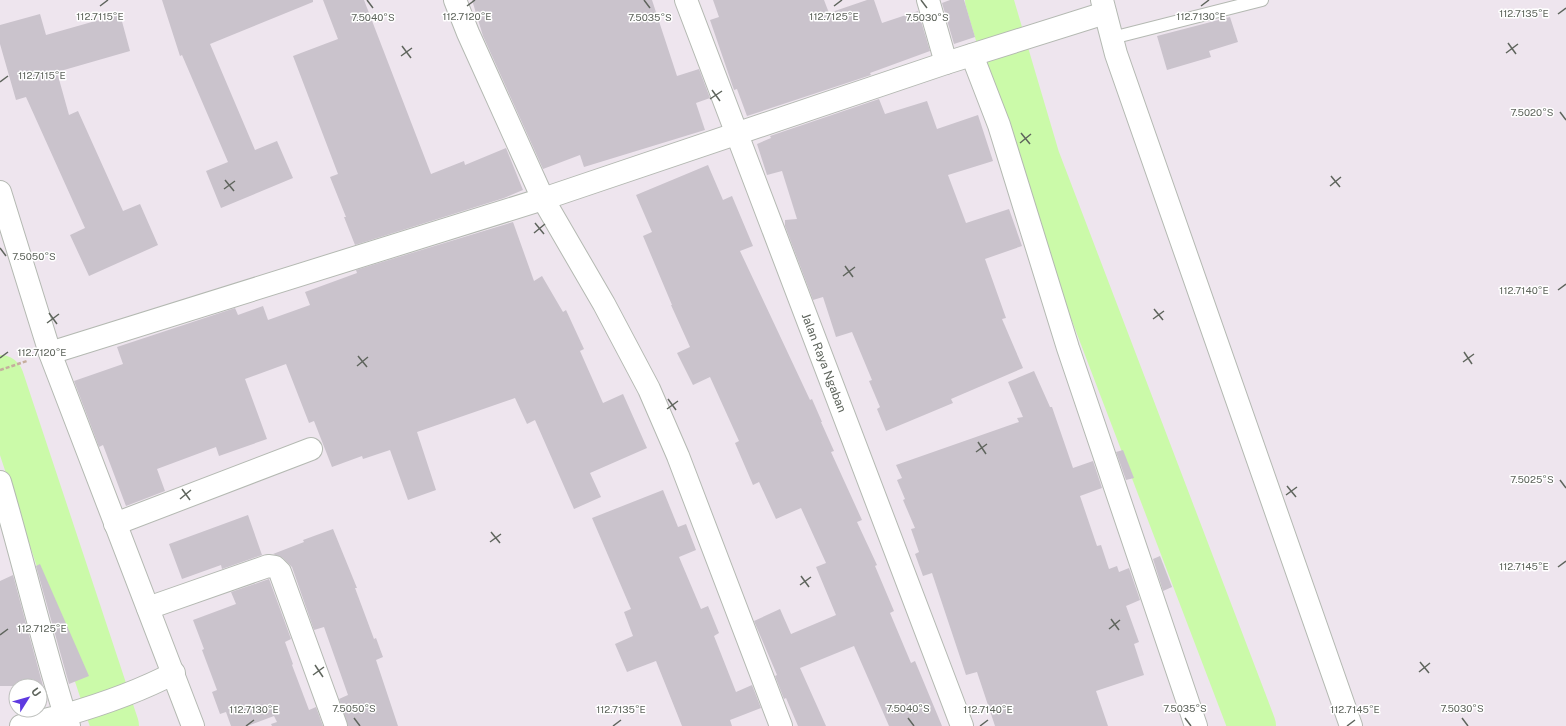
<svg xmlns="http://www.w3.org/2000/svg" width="1566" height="726" viewBox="0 0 1566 726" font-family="'Public Sans',sans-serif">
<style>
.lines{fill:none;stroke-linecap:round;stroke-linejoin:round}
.river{stroke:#cbfaa9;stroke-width:48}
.building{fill:#cac3cc}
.service-casing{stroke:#b4b9b2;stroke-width:14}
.minor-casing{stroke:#b4b9b2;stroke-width:24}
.tertiary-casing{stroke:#b4b9b2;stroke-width:24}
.path{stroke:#c5ae9d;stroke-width:2.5;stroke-dasharray:4 2;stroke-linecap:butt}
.service{stroke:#fff;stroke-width:12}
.minor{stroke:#fff;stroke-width:22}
.tertiary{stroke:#fff;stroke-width:22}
.ticks{fill:none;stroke:#5f655d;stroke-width:1.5}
.labels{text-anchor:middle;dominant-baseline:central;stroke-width:3;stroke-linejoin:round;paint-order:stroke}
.street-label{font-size:12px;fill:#5f655d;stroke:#fff}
.ticks-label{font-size:10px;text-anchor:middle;fill:#5f655d;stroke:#fff;stroke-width:3;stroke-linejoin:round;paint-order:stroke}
</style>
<rect width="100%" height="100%" fill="#eee5ee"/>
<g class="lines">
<g class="river">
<polyline points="989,0 1036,159 1252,726"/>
<polyline points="0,379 115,726"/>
</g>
</g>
<g class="building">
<polygon points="162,0 313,0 313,2 210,44 255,150 277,141 293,178 221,208 206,171 228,162 182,55 180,56"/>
<polygon points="323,0 364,0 431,174 464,161 465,165 506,148 523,190 504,198 355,245 344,217 346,217 330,177 338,174 293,56 338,39"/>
<polygon points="472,0 652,0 677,76 699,69 710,98 696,103 705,130 584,167 580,155 543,169 483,36"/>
<polygon points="713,0 824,0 829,13 867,0 874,0 882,23 918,11 930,51 870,73 871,75 747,116 737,89 734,90 710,20 719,17"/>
<polygon points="950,0 964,0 975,37 954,44 942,3"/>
<polygon points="40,14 46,35 120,14 130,51 57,72 69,115 78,111 123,211 140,204 158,245 89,276 70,235 85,228 26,97 16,100 0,44 0,25"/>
<polygon points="1230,17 1238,42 1209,51 1211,57 1167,70 1157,36"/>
<polygon points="879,99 885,114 927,101 937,129 978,115 993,161 948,175 966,223 1009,209 1022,246 985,259 1006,318 1002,319 1023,368 951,399 953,403 886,431 877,409 880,407 869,381 872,380 852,332 836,337 823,297 813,300 785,226 785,220 797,219 782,171 767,175 757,144 771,138 770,136"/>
<polygon points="708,165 723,200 732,196 753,246 740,251 810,400 812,399 822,422 821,422 834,451 831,452 862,520 857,522 877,565 875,566 894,611 890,613 911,663 915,661 942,726 889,726 854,646 800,668 826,726 798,726 786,698 784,699 775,676 777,675 754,621 780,609 791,634 836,615 816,567 826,563 801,508 776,519 759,482 753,485 735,443 739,441 710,377 693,385 677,353 690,347 671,305 672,305 643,236 652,232 636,195"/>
<polygon points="513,222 534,281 542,276 563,312 566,310 584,349 580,351 603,403 623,394 647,448 590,473 601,497 574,509 535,420 527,424 515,398 417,432 436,490 408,500 390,450 363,459 362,456 332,467 314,421 309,423 286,364 245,379 267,439 219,456 216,447 157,469 165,491 126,506 103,445 99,447 74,381 123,364 117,347 235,308 238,315 263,306 268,320 310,305 305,292 357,273 356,270"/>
<polygon points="1034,371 1050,407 1052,407 1073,468 1093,461 1102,488 1080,496 1097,546 1101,545 1109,569 1117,566 1119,572 1129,568 1140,600 1126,606 1139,642 1134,644 1144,675 1096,691 1108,726 995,726 977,672 966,675 932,573 923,576 915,554 919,552 911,529 915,528 903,500 905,499 897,480 902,478 896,465 1019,422 1017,418 1023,417 1008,382"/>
<polygon points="1123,450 1134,478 1126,480 1116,452"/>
<polygon points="663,490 678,527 686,524 696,550 679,557 701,609 708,606 719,633 714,636 736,692 752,685 761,708 730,720 732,726 682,726 656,661 627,672 615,644 633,636 624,612 631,609 592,518"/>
<polygon points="248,515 262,555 222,569 221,565 182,579 169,544"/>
<polygon points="333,529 357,588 355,588 374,639 376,638 383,657 376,660 398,726 348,726 339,699 348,695 324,627 314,630 292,567 283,558 273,554 304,542 303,540"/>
<polygon points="1160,556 1172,587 1163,591 1153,559"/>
<polygon points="40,564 89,676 69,684 36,566"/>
<polygon points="13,575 28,631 43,686 0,686 0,581"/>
<polygon points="269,579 291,639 285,642 293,664 292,665 309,710 316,707 323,726 272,726 271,724 277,722 274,716 247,726 231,726 226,712 220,714 212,692 217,690 202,650 204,649 193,620 236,604 231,592"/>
</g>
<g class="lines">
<g class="service-casing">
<polyline id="service" points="1112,38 1262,0"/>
</g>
<g class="minor-casing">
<g id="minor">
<polyline points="928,0 946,63"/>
<polyline points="1102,0 1116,54 1351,726"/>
<polyline points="972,55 999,125 1068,348 1196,726"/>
<polyline points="0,192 50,353 193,726"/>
<polyline points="50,353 543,199 946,63 1105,13"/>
<path d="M0,482C23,560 41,638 65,715L21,726"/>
<polyline points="115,524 311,449"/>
<polyline points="148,608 268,566 275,567 280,572 336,726"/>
<path d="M69,726L65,715C103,704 140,691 174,673"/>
</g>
</g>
<g class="tertiary-casing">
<g id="tertiary">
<polyline points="455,0 468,33 543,199 604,304 649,389 678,456 781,726"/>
<path id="s1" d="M686,0L962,726"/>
</g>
</g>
<polyline class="path" points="0,370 27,361"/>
<use href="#service" class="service"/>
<use href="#minor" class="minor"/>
<use href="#tertiary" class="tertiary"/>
</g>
<path class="ticks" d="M367,0L373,8M644,0L650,8M921,0L927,8M100,6L108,0M467,6L475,0M834,6L842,0M1201,6L1209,0M1558,14L1566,8M1508,43L1516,54M402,46L411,58M1506,53L1518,44M401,56L412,48M0,82L8,76M712,90L720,101M710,99L722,91M1560,112L1566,120M1021,133L1030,144M1020,143L1031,134M1331,176L1340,187M225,180L234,191M1330,186L1341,177M224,189L235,181M535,223L544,234M534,233L545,224M0,248L6,256M845,266L853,277M843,276L855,267M1558,290L1566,284M1154,309L1163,320M49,313L57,324M1153,319L1164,311M47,323L59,314M1464,352L1472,364M358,356L367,367M0,358L8,352M1463,362L1474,354M357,366L368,357M668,399L676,410M667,409L678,401M978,442L986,454M976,452L987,444M1560,480L1566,488M1287,486L1296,497M182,489L190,500M1286,495L1297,487M180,499L191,490M491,532L500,543M490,542L501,534M1558,567L1566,561M801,576L809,587M800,585L811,577M1111,619L1119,630M1109,629L1120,620M0,635L8,629M1420,662L1429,673M315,665L323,677M1419,672L1430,663M313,675L324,667M354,718L360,726M908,718L914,726M1185,718L1191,726M1462,718L1468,726M246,726L254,720M613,726L621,720M980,726L988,720M1347,726L1355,720"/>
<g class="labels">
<g class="street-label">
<text stroke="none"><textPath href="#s1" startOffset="388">Jalan Raya Ngaban</textPath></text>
</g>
</g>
<g class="ticks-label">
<text x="1524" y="17">112.7135°E</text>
<text x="100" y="20">112.7115°E</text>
<text x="467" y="20">112.7120°E</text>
<text x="834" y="20">112.7125°E</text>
<text x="1201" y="20">112.7130°E</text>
<text x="373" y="21">7.5040°S</text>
<text x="650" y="21">7.5035°S</text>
<text x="927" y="21">7.5030°S</text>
<text x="42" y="79">112.7115°E</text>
<text x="1532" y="116">7.5020°S</text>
<text x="34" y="260">7.5050°S</text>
<text x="1524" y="294">112.7140°E</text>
<text x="42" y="356">112.7120°E</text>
<text x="1532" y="483">7.5025°S</text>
<text x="1524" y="570">112.7145°E</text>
<text x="42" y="632">112.7125°E</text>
<text x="354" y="712">7.5050°S</text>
<text x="908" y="712">7.5040°S</text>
<text x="1185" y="712">7.5035°S</text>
<text x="1462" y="712">7.5030°S</text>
<text x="254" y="713">112.7130°E</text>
<text x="621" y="713">112.7135°E</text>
<text x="988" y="713">112.7140°E</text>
<text x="1355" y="713">112.7145°E</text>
</g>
<g transform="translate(28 698) rotate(53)"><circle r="19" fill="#ffffff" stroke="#bfc1be"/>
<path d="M0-3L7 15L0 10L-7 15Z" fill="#5e39e0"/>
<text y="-6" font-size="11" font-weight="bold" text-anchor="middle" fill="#5f655d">U</text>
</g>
</svg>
